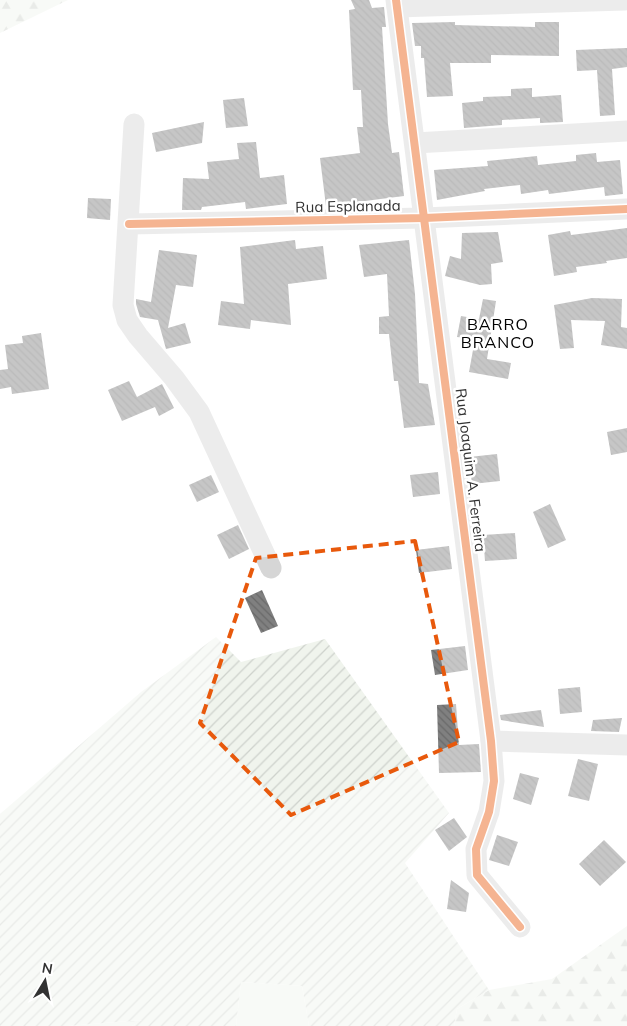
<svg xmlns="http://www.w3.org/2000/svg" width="627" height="1026" viewBox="0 0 627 1026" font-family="Mulish,sans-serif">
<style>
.grass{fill:#f0f4ed}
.forest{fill:url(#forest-firs)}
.garden{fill:url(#garden-furrows)}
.building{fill:url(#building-back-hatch)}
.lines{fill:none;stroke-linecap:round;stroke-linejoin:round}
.minor{stroke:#d6d6d6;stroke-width:21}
.cycleway-casing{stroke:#fff;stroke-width:11}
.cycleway{stroke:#e8590c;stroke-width:8}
.marked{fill:none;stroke:#e8590c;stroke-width:4;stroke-dasharray:10 6;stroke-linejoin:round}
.labels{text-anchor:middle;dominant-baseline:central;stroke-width:5;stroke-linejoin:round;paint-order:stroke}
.street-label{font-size:15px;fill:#323232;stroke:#fff}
.neighbourhood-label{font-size:16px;letter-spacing:1px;fill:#000;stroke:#fff}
</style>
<defs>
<pattern id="forest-firs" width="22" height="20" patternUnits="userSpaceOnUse" patternTransform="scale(1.25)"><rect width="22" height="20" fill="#f0f4ed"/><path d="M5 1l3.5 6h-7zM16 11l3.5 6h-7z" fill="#ced2cc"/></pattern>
<pattern id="garden-furrows" width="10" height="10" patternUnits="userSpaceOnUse" patternTransform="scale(1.25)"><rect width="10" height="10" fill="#f0f4ed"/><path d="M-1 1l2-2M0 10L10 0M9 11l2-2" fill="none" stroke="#ced2cc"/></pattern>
<pattern id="building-back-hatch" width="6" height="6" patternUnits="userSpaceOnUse" patternTransform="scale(1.25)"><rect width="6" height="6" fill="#808080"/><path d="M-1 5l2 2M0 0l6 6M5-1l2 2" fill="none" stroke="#696969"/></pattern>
</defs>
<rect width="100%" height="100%" fill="#fff"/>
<polygon class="grass" points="241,982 302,986 309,1026 236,1026"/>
<g class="forest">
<polygon points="0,0 68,0 0,33"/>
<polygon points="627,926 627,1026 454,1026 457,1009 489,990 552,979"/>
<polygon points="143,1020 132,1026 68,1026"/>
</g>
<polygon class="garden" points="216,637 241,662 325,639 449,813 405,863 489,990 457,1009 454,1026 309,1026 302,986 241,982 236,1026 132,1026 142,1020 68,1026 0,1026 0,814 141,692"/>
<g class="building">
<polygon points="351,0 369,0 372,8 384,7 386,27 382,27 388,124 392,153 399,152 404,196 326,206 320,158 360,153 357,127 363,127 361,90 353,90 349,10 355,9"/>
<polygon points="455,22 455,25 535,27 535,22 559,22 559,56 491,55 491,63 450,63 453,96 427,97 424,58 421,58 421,46 415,46 412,23"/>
<polygon points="627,48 627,67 612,69 615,115 600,116 597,70 577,71 576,50"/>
<polygon points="532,88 532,97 561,95 563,122 540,123 540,118 502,120 502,125 464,128 462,103 483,101 483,97 511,96 511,89"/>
<polygon points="244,98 248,126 226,128 223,100"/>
<polygon points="204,122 202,143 156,152 152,133"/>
<polygon points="256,142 260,178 284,175 287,204 246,209 245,202 202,207 201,210 182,210 183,178 209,179 207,162 239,159 237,143"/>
<polygon points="596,153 597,162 620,160 623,194 605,196 604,187 549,194 548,190 521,194 520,185 484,189 485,191 437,200 434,170 488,166 487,161 537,156 538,165 576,161 576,155"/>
<polygon points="88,198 111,199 110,220 87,218"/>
<polygon points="627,228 627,258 606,261 607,263 576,267 577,272 554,276 548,235 570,231 571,235"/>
<polygon points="498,232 503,262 491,264 492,284 480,285 445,276 450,256 461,259 462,233"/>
<polygon points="295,240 296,249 323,246 327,279 288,284 291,325 251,320 250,329 218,325 221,301 244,304 240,247"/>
<polygon points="409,240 415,294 419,383 428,384 435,425 404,428 398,381 394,381 389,334 379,334 379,317 389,316 387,274 364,277 359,245"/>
<polygon points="159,250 197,255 193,287 176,285 168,328 185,323 191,343 166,349 158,320 140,317 136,304 136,299 151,302"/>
<polygon points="592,298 622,299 621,327 627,328 627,349 601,345 605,321 571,320 574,348 560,349 554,305"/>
<polygon points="483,299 496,301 487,359 511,363 508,379 469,372 475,339 457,337 461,316 479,319"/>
<polygon points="41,333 49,389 12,394 11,387 0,389 0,370 8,369 5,345 23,343 22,336"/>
<polygon points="129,381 137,397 162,384 174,408 159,416 155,407 122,421 108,390"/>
<polygon points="627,428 627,452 611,455 607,432"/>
<polygon points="497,454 500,481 472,484 469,457"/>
<polygon points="438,472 440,494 413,497 410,475"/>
<polygon points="211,475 219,492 197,502 189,485"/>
<polygon points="550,504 566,540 548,548 533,512"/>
<polygon points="238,525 249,549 229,559 217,535"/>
<polygon points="515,533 517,559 485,561 483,535"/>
<polygon points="449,546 452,569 419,573 416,550"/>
<polygon points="262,590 278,626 261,633 245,598"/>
<polygon points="465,646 468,670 435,675 431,650"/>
<polygon points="580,687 582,712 560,714 558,689"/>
<polygon points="456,704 459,745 479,744 481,772 439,773 437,705"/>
<polygon points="541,710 544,727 501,720 500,715"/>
<polygon points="622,718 619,732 591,731 593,720"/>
<polygon points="578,759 598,764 589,801 568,796"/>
<polygon points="520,773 539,778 531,805 513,799"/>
<polygon points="454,818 467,837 449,851 435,830"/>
<polygon points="497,835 518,842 509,866 489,860"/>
<polygon points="604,840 626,862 600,886 579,864"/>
<polygon points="451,880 469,893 466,912 447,909"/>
</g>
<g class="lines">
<g class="minor">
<polyline points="396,0 491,741 494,781 489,812 476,849 477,875 520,927"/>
<polyline points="397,7 625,0"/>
<polyline points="134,124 123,305 127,320 138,336 174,378 199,412 271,568"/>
<polyline points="415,143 627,131"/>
<polyline points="129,224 424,218 627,209"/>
<polyline points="491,741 627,745"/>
</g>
<g class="cycleway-casing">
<g id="cycleway">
<polyline points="396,0 491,741 494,781 489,812 476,849 477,875 520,927"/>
<polyline points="129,224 424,218 627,209"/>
</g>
</g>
<use href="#cycleway" class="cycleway"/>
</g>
<path d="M0 0H627V1026H0ZM415,541L459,742L291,815L200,723L256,558Z" fill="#fff" fill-opacity=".55" fill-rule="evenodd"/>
<path class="marked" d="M415,541L459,742L291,815L200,723L256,558Z"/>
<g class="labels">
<g class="street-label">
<text transform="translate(348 206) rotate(-1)">Rua Esplanada</text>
<text transform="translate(471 470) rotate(83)">Rua Joaquim A. Ferreira</text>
</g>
<g class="neighbourhood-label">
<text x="498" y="324">BARRO<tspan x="498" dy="18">BRANCO</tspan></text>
</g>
</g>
<g transform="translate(45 981) rotate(10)" stroke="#ffffff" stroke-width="4" paint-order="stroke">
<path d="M0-4L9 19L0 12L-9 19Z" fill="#323232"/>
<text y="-8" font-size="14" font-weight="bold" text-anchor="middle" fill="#323232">N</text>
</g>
</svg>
